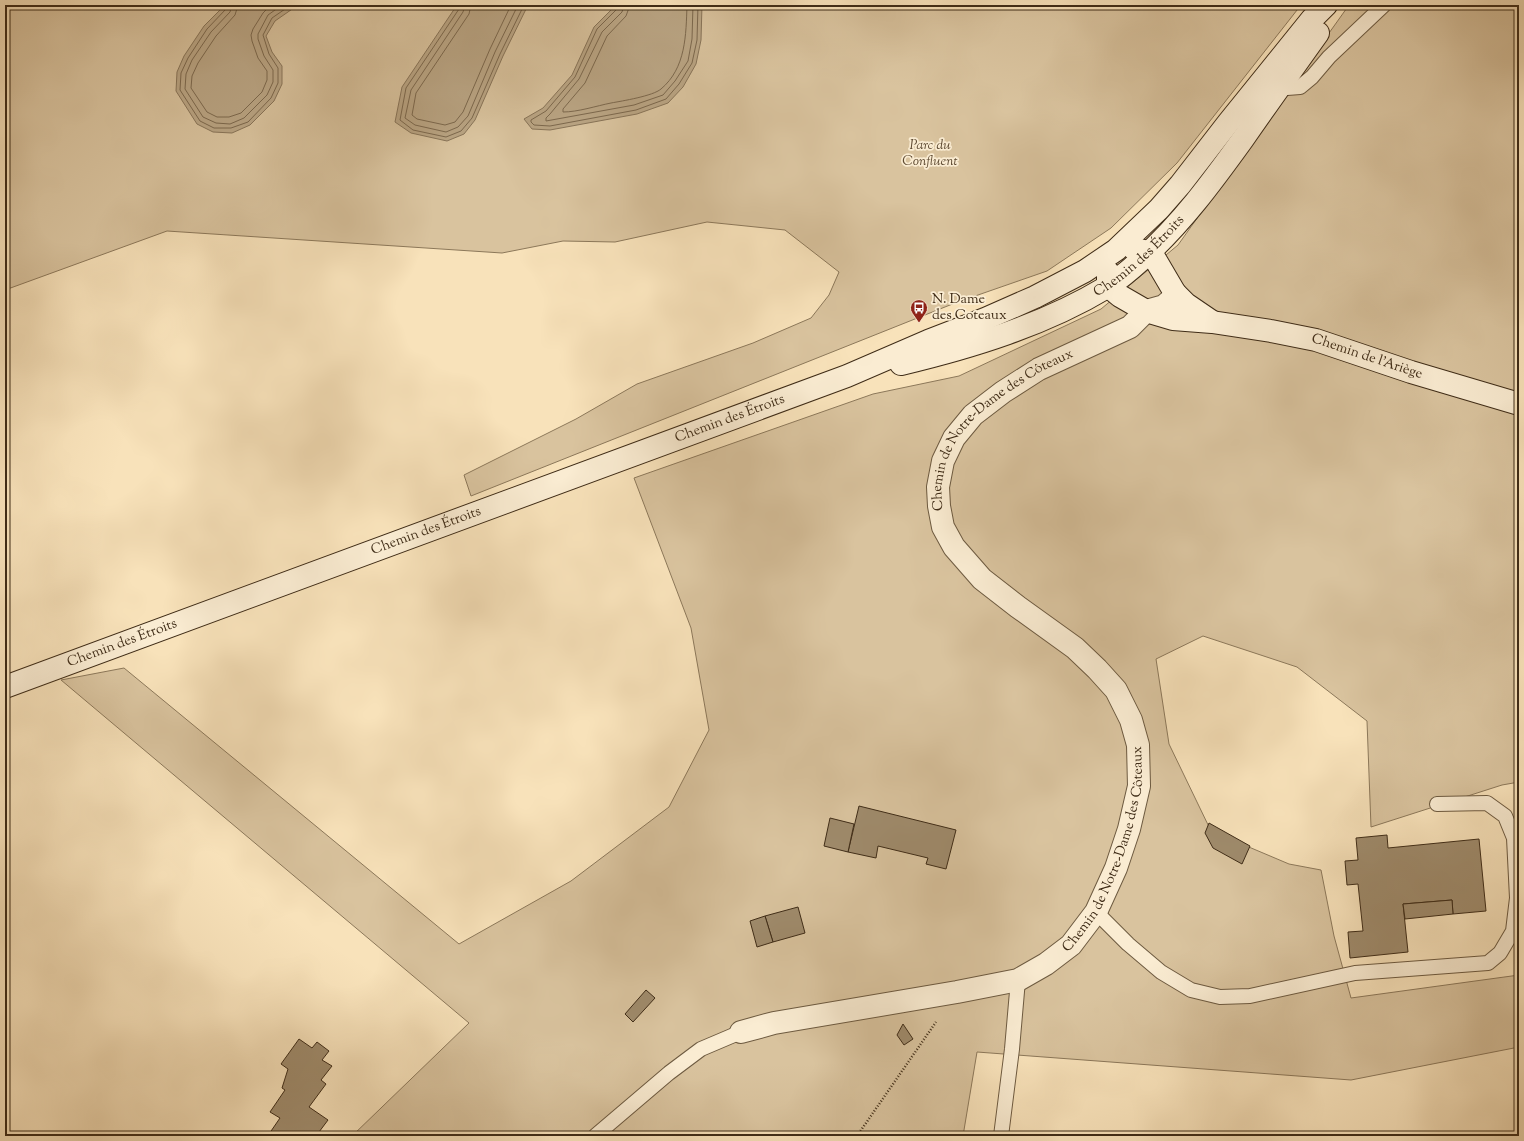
<svg xmlns="http://www.w3.org/2000/svg" width="1524" height="1141" viewBox="0 0 1524 1141" font-family="'Sorts Mill Goudy',serif">
<style>
.green{fill:#d9c39e;stroke:#8c785a}
.water{fill:#b9a483;stroke:#887458}
.lines{fill:none;stroke-linecap:round;stroke-linejoin:round}
.shore{stroke:#7c684d;stroke-width:1}
.building{fill:#9f8b6c;stroke:#3f2c17}
.lane-casing{stroke:#6d5a40;stroke-width:16}
.street-casing{stroke:#6d5a40;stroke-width:24}
.secondary-casing{stroke:#3f2c17;stroke-width:24}
.path{stroke:#3f2c17;stroke-width:2.5;stroke-dasharray:1 2;stroke-linecap:butt}
.lane{stroke:#faecd2;stroke-width:14}
.street{stroke:#faecd2;stroke-width:22}
.secondary{stroke:#faecd2;stroke-width:22}
.labels{text-anchor:middle;dominant-baseline:central;stroke-width:3.5;stroke-linejoin:round;paint-order:stroke}
.park-label{font-size:14px;font-style:italic;fill:#5e4a32;stroke:#faecd2}
.street-label{font-size:14px;fill:#3f2c17;stroke:#faecd2}
.poi-label{font-size:14px;fill:#3f2c17;stroke:#faecd2;text-anchor:start}
</style>
<rect width="100%" height="100%" fill="#f8e2ba"/>
<filter id="stains"><feTurbulence type="fractalNoise" baseFrequency=".005" numOctaves="4"/><feColorMatrix values="0 0 0 0 .2 0 0 0 0 .09 0 0 0 0 .02 0 0 0 .5 -.17"/></filter>
<radialGradient id="worn" r=".72"><stop offset=".6" stop-color="#630" stop-opacity="0"/><stop offset="1" stop-color="#630" stop-opacity=".3"/></radialGradient>
<g class="green">
<polygon points="5,5 1301,5 1177,163 1111,228 1047,271 955,303 471,496 464,475 576,419 637,384 753,343 811,318 829,295 839,272 785,230 707,222 615,242 563,241 502,253 167,231 5,290"/>
<polygon points="1349,5 1519,5 1519,782 1502,785 1371,827 1367,721 1297,667 1203,636 1156,659 1169,744 1211,831 1289,864 1321,870 1334,936 1351,998 1519,975 1519,1047 1351,1080 977,1052 963,1136 352,1136 469,1023 61,680 124,668 459,944 571,881 669,807 709,730 691,628 634,478 873,394 959,376 1101,309 1178,245"/>
</g>
<g class="water">
<polygon points="225,5 298,5 275,21 266,36 272,52 282,66 282,84 274,101 250,125 232,133 213,132 197,124 176,91 177,72 184,56 204,26"/>
<polygon points="457,5 528,5 503,56 475,120 464,134 447,141 411,133 395,122 402,87"/>
<polygon points="616,5 702,5 701,40 696,64 683,87 668,103 637,114 550,130 532,129 524,119 543,108 572,75 594,27"/>
</g>
<g class="lines">
<g class="shore">
<polyline points="227,5 226,9 207,29 188,58 181,73 180,90 200,121 214,128 231,128 248,122 271,98 278,83 278,68 269,54 263,35 272,18 291,5"/>
<polyline points="232,5 230,12 211,32 192,60 186,74 185,89 203,117 216,123 230,124 244,118 267,95 273,82 273,70 264,56 258,39 258,34 268,15 282,5"/>
<polyline points="238,5 235,15 216,36 198,63 192,76 191,88 207,112 217,117 229,117 241,113 262,92 267,80 267,71 258,58 252,41 251,35 253,29 263,13 271,5"/>
<polyline points="460,5 459,9 406,88 400,120 413,130 446,137 461,131 472,118 500,54 524,5"/>
<polyline points="465,5 463,12 411,90 405,118 415,125 446,132 458,127 468,116 495,52 518,5"/>
<polyline points="471,5 469,14 416,93 412,115 417,119 445,125 455,122 463,112 490,49 511,5"/>
<polyline points="618,5 617,9 597,29 575,77 546,111 531,120 531,122 534,125 550,126 636,110 666,99 679,84 692,63 697,40 698,5"/>
<polyline points="624,5 622,12 602,32 579,79 550,114 546,118 546,121 634,105 663,95 675,81 688,61 692,39 693,5"/>
<path d="M630,5L626,16L607,36L585,83L563,109V112C578,112 596,106 611,103C622,101 653,96 661,89C686,68 686,35 687,5"/>
</g>
</g>
<g class="building">
<polygon points="859,806 956,830 946,869 926,864 928,858 878,846 876,858 848,852"/>
<polygon points="830,818 854,824 848,852 824,846"/>
<polygon points="1209,823 1250,846 1242,864 1213,848 1205,833"/>
<polygon points="1387,835 1388,848 1479,839 1486,911 1453,914 1452,900 1403,904 1408,952 1350,958 1348,932 1363,931 1358,884 1347,885 1345,861 1358,860 1356,838"/>
<polygon points="1452,900 1453,914 1405,919 1403,904"/>
<polygon points="798,907 805,933 773,942 765,916"/>
<polygon points="765,916 773,942 757,947 750,921"/>
<polygon points="646,990 655,998 633,1022 625,1014"/>
<polygon points="903,1024 913,1039 904,1045 897,1035"/>
<polygon points="299,1039 312,1048 317,1042 329,1051 322,1060 332,1066 321,1080 326,1084 309,1107 328,1120 316,1136 272,1136 269,1134 280,1118 270,1112 285,1090 282,1088 288,1069 281,1064"/>
</g>
<g class="lines">
<g class="lane-casing">
<g id="lane">
<polyline points="1276,80 1287,88 1300,87 1312,77 1329,57 1384,5"/>
<polyline points="1096,912 1128,944 1161,972 1191,990 1220,997 1250,996 1355,973 1488,963 1500,953 1513,931 1517,898 1514,838 1505,816 1487,803 1437,804"/>
<polyline points="595,1136 669,1073 701,1049 741,1032"/>
<polyline points="1001,1136 1012,1049 1018,980"/>
</g>
</g>
<g class="street-casing">
<g id="street">
<path id="s1" d="M741,1032L774,1023L957,992L1018,980L1046,964L1071,945L1096,912L1116,868L1129,829L1139,786L1138,745L1131,720L1116,690L1097,669L1075,648L1018,607L982,579L954,547L943,527L939,506L938,487L943,461L954,438L973,415L1003,392L1039,369L1130,327L1146,311L1164,306L1172,299L1175,293"/>
</g>
</g>
<g class="secondary-casing">
<g id="secondary">
<polyline points="1134,249 1149,252 1155,259 1175,293 1186,304 1211,321"/>
<path id="s2" d="M1108,272V286L1120,296L1146,311L1173,319L1212,322L1271,331L1316,340L1411,372L1519,404"/>
<path id="s3" d="M901,364C972,347 1044,325 1107,287C1119,279 1131,269 1142,259C1182,223 1212,182 1243,139C1268,103 1293,68 1318,33"/>
<path id="s4" d="M5,687L847,376L928,341L985,319L1035,297L1085,271L1116,250L1159,209L1180,185L1228,123L1312,19L1326,5"/>
</g>
</g>
<polyline class="path" points="857,1136 936,1022"/>
<use href="#lane" class="lane"/>
<use href="#street" class="street"/>
<use href="#secondary" class="secondary"/>
</g>
<defs>
<g id="bus-pin" transform="scale(0.9)"><path d="M0 17L-7.5 6A9.5 9.5 0 1 1 7.5 6Z" fill="#8f2418" stroke="#faecd2"/><path d="M-5-6H5V4H4V6H2V4H-2V6H-4V4H-5ZM-3.5-4V0h7V-4ZM-3.5 1.2v1.5H-2V1.2ZM2 1.2v1.5H3.5V1.2Z" fill="#fff"/></g>
</defs>
<g fill-rule="evenodd">
<use href="#bus-pin" x="919" y="308"/>
</g>
<g class="labels">
<g class="park-label">
<text x="930" y="146">Parc du<tspan x="930" dy="16">Confluent</tspan></text>
</g>
<g class="street-label">
<text stroke="none"><textPath href="#s3" startOffset="265">Chemin des Étroits</textPath></text>
<text stroke="none"><textPath href="#s2" startOffset="286">Chemin de l'Ariège</textPath></text>
<text stroke="none"><textPath href="#s4" startOffset="773">Chemin des Étroits</textPath></text>
<text stroke="none"><textPath href="#s1" startOffset="989">Chemin de Notre-Dame des Côteaux</textPath></text>
<text stroke="none"><textPath href="#s4" startOffset="449">Chemin des Étroits</textPath></text>
<text stroke="none"><textPath href="#s4" startOffset="125">Chemin des Étroits</textPath></text>
<text stroke="none"><textPath href="#s1" startOffset="449">Chemin de Notre-Dame des Côteaux</textPath></text>
</g>
<g class="poi-label">
<text x="932" y="300">N. Dame<tspan x="932" dy="16">des Coteaux</tspan></text>
</g>
</g>
<rect width="1524" height="1141" fill="none" stroke="#f8e2ba" stroke-width="20"/>
<rect x="6" y="6" width="1512" height="1129" fill="none" stroke="#3f2c17" stroke-width="2"/>
<rect x="10" y="10" width="1504" height="1121" fill="none" stroke="#3f2c17"/>
<rect width="100%" height="100%" filter="url(#stains)"/>
<rect width="100%" height="100%" fill="url(#worn)"/>
</svg>
